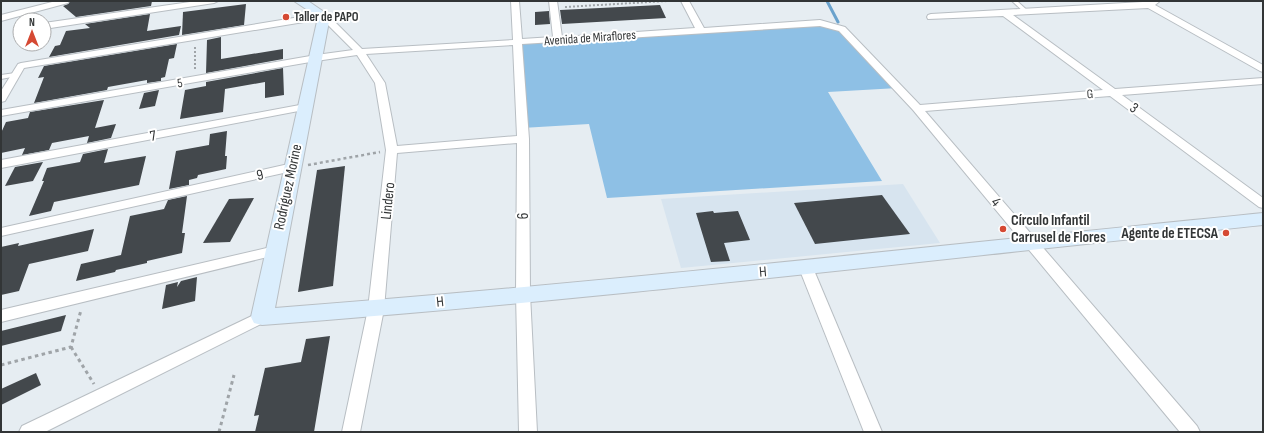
<svg xmlns="http://www.w3.org/2000/svg" width="1264" height="433" viewBox="0 0 1264 433" font-family="'Sofia Sans Condensed',sans-serif">
<style>
.built{fill:#d7e4ef}
.green{fill:#8ec0e5}
.lines{fill:none;stroke-linecap:round;stroke-linejoin:round}
.stream{stroke:#6aa2cc;stroke-width:3}
.building{fill:#43484c}
.lane-casing{stroke:#b8bec3;stroke-width:2}
.street-casing{stroke:#b8bec3;stroke-width:2}
.secondary-casing{stroke:#b8bec3;stroke-width:2}
.path-far2{stroke:#9fa4a8;stroke-width:2;stroke-dasharray:2 2;stroke-linecap:butt}
.path-far1{stroke:#9fa4a8;stroke-width:2.5;stroke-dasharray:3 3;stroke-linecap:butt}
.path{stroke:#9fa4a8;stroke-width:3;stroke-dasharray:3.5 3.5;stroke-linecap:butt}
.lane{fill:#fff;fill-rule:evenodd}
.street{fill:#fff;fill-rule:evenodd}
.secondary{fill:#dbeefd;fill-rule:evenodd}
.poi-dot{fill:#d54933;stroke:#fff;stroke-width:1.5}
.labels{text-anchor:middle;dominant-baseline:central;stroke-width:4;stroke-linejoin:round;paint-order:stroke}
.far-poi-label{font-size:13px;font-weight:bold;fill:#323536;stroke:#fff;text-anchor:start}
.far-street-label{font-size:13px;fill:#323536;stroke:#fff}
.street-label{font-size:15px;fill:#323536;stroke:#fff}
.poi-label{font-size:15px;font-weight:bold;fill:#323536;stroke:#fff;text-anchor:start}
</style>
<rect width="100%" height="100%" fill="#e6edf2"/>
<polygon class="built" points="903,184 940,243 681,268 661,199"/>
<polygon class="green" points="820,23 842,29 898,88 828,92 882,181 607,198 589,124 522,128 518,43"/>
<g class="lines">
<polyline class="stream" points="827,1 838,22"/>
</g>
<g class="building">
<polygon points="70,1 152,1 151,6 76,17 63,6 68,4"/>
<polygon points="246,4 244,25 182,35 183,12"/>
<polygon points="660,5 666,18 562,24 560,10"/>
<polygon points="549,11 550,24 535,25 535,12"/>
<polygon points="150,14 147,31 181,26 179,35 49,57 55,46 60,45 66,31 90,28 85,24"/>
<polygon points="221,37 221,59 283,49 283,59 206,73 207,40"/>
<polygon points="177,44 174,58 169,59 165,77 161,78 161,81 147,83 147,80 108,87 107,90 34,103 44,77 38,78 44,66"/>
<polygon points="283,68 284,95 265,98 265,82 225,89 223,112 180,119 185,90 206,86 206,82"/>
<polygon points="159,90 155,106 139,109 144,93"/>
<polygon points="104,100 95,128 116,124 111,138 87,143 89,136 52,143 49,150 22,155 25,148 1,153 1,133 6,122 28,118 30,112"/>
<polygon points="227,131 225,156 227,156 226,169 198,175 197,178 189,180 189,185 169,189 176,151 209,145 210,134"/>
<polygon points="108,149 104,163 146,156 139,185 54,202 51,211 29,216 44,181 42,181 47,168 80,162 83,154"/>
<polygon points="43,162 33,181 5,186 15,167"/>
<polygon points="345,166 333,286 298,292 317,170"/>
<polygon points="882,195 910,234 815,244 794,203"/>
<polygon points="187,196 182,233 185,233 182,253 147,261 147,263 116,270 115,272 76,281 81,264 121,255 130,216 164,209 168,200"/>
<polygon points="254,198 230,242 203,243 229,199"/>
<polygon points="713,211 714,213 738,211 750,240 724,243 730,261 711,262 696,213"/>
<polygon points="94,229 88,251 29,264 19,291 1,295 1,247 19,243 18,246"/>
<polygon points="197,277 195,301 162,309 166,285 178,282 177,287 181,281"/>
<polygon points="66,315 61,331 1,346 1,331"/>
<polygon points="330,336 314,432 255,432 259,415 254,416 265,368 301,362 306,339"/>
<polygon points="36,373 41,385 1,405 1,389"/>
</g>
<g class="lines">
<g class="lane-casing">
<g id="lane">
<polygon points="1012,1 1017,1 1029,12 1025,13"/>
<polygon points="15,73 17,74 17,76 1,79 1,75"/>
</g>
</g>
<g class="street-casing">
<g id="street">
<polygon points="56,1 69,1 68,3 1,21 1,15"/>
<polygon points="197,1 218,1 214,3 44,29 44,23"/>
<path d="M511,1H519L522,39L553,37L549,1H557L562,37L695,28L681,1H689L704,28L820,20L845,27L920,105L1103,90L1003,16L928,19L927,17L928,15L931,14L1160,1L1155,5L1263,65V72L1260,71L1148,8L1013,15L1115,89L1263,78V84L1122,95L1263,198V208L1259,207L1110,96L925,111L1197,426L1200,432H1180L913,110L839,31L820,26L562,42L558,44L554,42L522,44L529,139L530,294L537,432H519L516,294L517,143L397,153L384,309L360,432H342L368,309L386,150L375,83L357,55L316,61L1,116V110L316,55L353,50L322,19L24,68L5,101L1,102V91L18,64L21,63L324,13L327,14L362,49L513,40ZM513,45L517,136L397,146L385,83L366,54Z"/>
<polygon points="305,104 309,105 310,107 309,109 1,168 1,160"/>
<polygon points="293,163 297,164 299,167 297,170 1,236 1,228"/>
<polygon points="275,246 280,248 282,251 280,254 1,322 1,310"/>
<polygon points="806,263 811,264 813,268 882,432 864,432 799,268 801,264"/>
<polygon points="262,311 267,313 270,317 267,321 45,432 19,432 22,426"/>
</g>
</g>
<g class="secondary-casing">
<path id="secondary" d="M294,1H308L330,16L275,308C605,283 934,246 1263,213V225C929,260 596,300 262,325L254,323L251,317L318,17Z"/>
</g>
<g class="path-far2">
<polyline points="565,7 667,1"/>
<polyline points="195,47 195,70"/>
</g>
<polyline class="path-far1" points="308,165 380,152"/>
<g class="path">
<polyline points="71,347 94,384"/>
<polyline points="1,365 71,347 81,310"/>
<polyline points="219,432 234,375"/>
</g>
<use href="#lane" class="lane"/>
<use href="#street" class="street"/>
<use href="#secondary" class="secondary"/>
</g>
<g class="poi-dot">
<circle cx="286" cy="17" r="4"/>
<circle cx="1003" cy="229" r="4"/>
<circle cx="1226" cy="233" r="4"/>
</g>
<g class="labels">
<g class="far-poi-label">
<text x="294" y="17">Taller de PAPO</text>
</g>
<g class="far-street-label">
<text transform="translate(590 38) rotate(-4)">Avenida de Miraflores</text>
<text transform="translate(180 83) rotate(-10)">5</text>
<text transform="translate(1090 94) rotate(-4)">G</text>
</g>
<g class="street-label">
<text transform="translate(1134 108) rotate(37)">3</text>
<text transform="translate(153 136) rotate(-11)">7</text>
<text transform="translate(260 175) rotate(-13)">9</text>
<text transform="translate(288 187) rotate(-78)">Rodríguez Morine</text>
<text transform="translate(388 201) rotate(-84)">Lindero</text>
<text transform="translate(996 202) rotate(50)">4</text>
<text transform="translate(523 216) rotate(-90)">6</text>
<text transform="translate(763 272) rotate(-5)">H</text>
<text transform="translate(440 302) rotate(-6)">H</text>
</g>
<g class="poi-label">
<text x="1011" y="220">Círculo Infantil<tspan x="1011" dy="17">Carrusel de Flores</tspan></text>
<text x="1218" y="233" text-anchor="end">Agente de ETECSA</text>
</g>
</g>
<rect width="1264" height="433" fill="none" stroke="#323536" stroke-width="4"/>
<g transform="translate(32 32)"><circle r="19" fill="#ffffff" stroke="#adaeaf"/>
<path d="M0-3L7 15L0 10L-7 15Z" fill="#d54933"/>
<text y="-6" font-size="11" font-weight="bold" text-anchor="middle" fill="#323536">N</text>
</g>
</svg>
